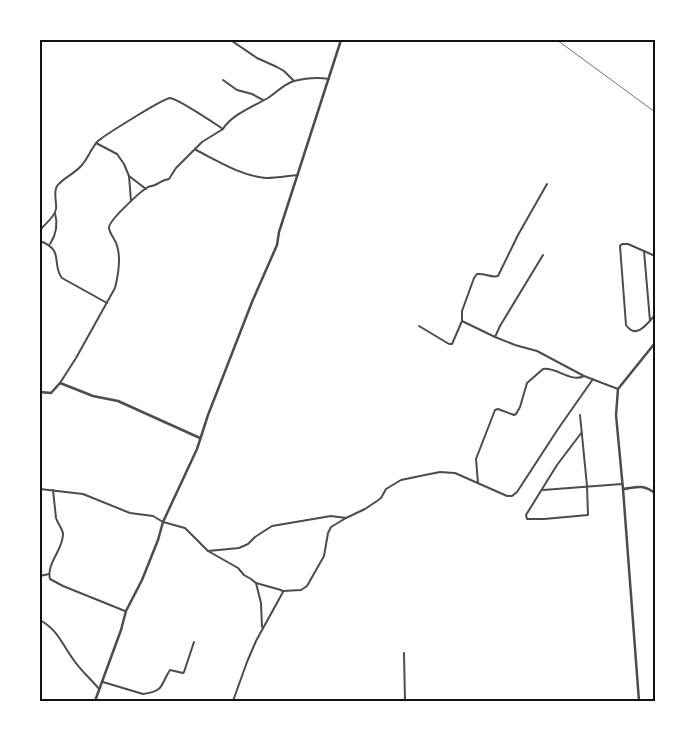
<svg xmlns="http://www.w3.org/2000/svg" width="695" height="741" viewBox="0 0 695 741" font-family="Spectral,serif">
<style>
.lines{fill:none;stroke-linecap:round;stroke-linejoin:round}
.minor{stroke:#4c4c4c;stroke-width:2}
.tertiary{stroke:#4c4c4c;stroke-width:2.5}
.rail{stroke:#707070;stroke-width:1}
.neatline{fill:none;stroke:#111;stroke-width:2}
</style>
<rect width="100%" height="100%" fill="#fff"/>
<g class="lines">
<g class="minor">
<polyline points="232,41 257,58 277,67 284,71 294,81"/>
<polyline points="223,80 237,90 252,94 263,100"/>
<polyline points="96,143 117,154 124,164 129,176 146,189"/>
<path d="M196,150C218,161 241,176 266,178C277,178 287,176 298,175"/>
<polyline points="129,176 131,201"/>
<path d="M40,230C45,224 55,217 56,209C57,202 53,193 57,186C63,178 74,174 81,166C88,159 91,148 98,141C105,135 164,98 170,98C178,99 214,123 223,129"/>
<path d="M40,241C65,250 51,264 62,278L107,303"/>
<path d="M50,244C56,235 58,224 55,213"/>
<polyline points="644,251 650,321"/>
<polyline points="543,255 500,326 495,337 515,345 537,351 584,376 618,389"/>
<path d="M655,256L628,244H622L620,246L626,325C636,340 647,324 655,315"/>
<polyline points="462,321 495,337"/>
<path d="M419,326L449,344H452L462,321V311L474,278L477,274C485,273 491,278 498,276L518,235L547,184"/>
<path d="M60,383L76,358L115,288C118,276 121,258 117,246C116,240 110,235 109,228C108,221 141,191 148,187C150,186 153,186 155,185C161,182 162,180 169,179L176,168L202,142L223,129C231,115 254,106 268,98C277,92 284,84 294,81C306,78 318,77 329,79"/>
<polyline points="580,415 587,486 588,515 544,519 527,519 526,515 557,465 582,432"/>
<path d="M478,483L476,459L495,410L498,409L514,415L516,414L520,407L527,383L543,369C557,367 571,383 584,376"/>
<polyline points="40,489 83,494 130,513 153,516 163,522 185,528 208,551 238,568 244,575 251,579 256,583 281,590 283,592 256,641 247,662 233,701"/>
<path d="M53,490C54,500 55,509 56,518C58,524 62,528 63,533C64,549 46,563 50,579L63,586L125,611"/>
<polyline points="543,490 622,484"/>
<polyline points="208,551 239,548 248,544 255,537 272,526 331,516 346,518 365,509 377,501 381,498 386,489 401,480 425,475 440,472 455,473 507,496 512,496 517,492 558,429 593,379"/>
<polyline points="40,576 49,574"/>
<polyline points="256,583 261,603 262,627"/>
<polyline points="283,591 301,590 307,586 324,556 328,533 331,527 346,518"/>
<path d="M40,620C59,631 61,643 73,659C80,670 91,679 99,689"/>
<polyline points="404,653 405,701"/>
<path d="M103,682L143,694C165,691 160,685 170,670L183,673L184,672L194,642"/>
</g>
<g class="tertiary">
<polyline points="40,392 51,393 60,383 93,396 118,401 200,438"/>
<path d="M623,489C638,487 642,484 655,493"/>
<polyline points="95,701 121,630 126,611 142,580 158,540 163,522 197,449 208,415 252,302 277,245 279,232 341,40"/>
<polyline points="639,701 623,489 616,415 618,389 655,343"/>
</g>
<polyline class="rail" points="557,40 655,112"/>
</g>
<rect width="695" height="741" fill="none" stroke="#ffffff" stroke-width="82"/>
<rect x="41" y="41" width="613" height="659" class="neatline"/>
</svg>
